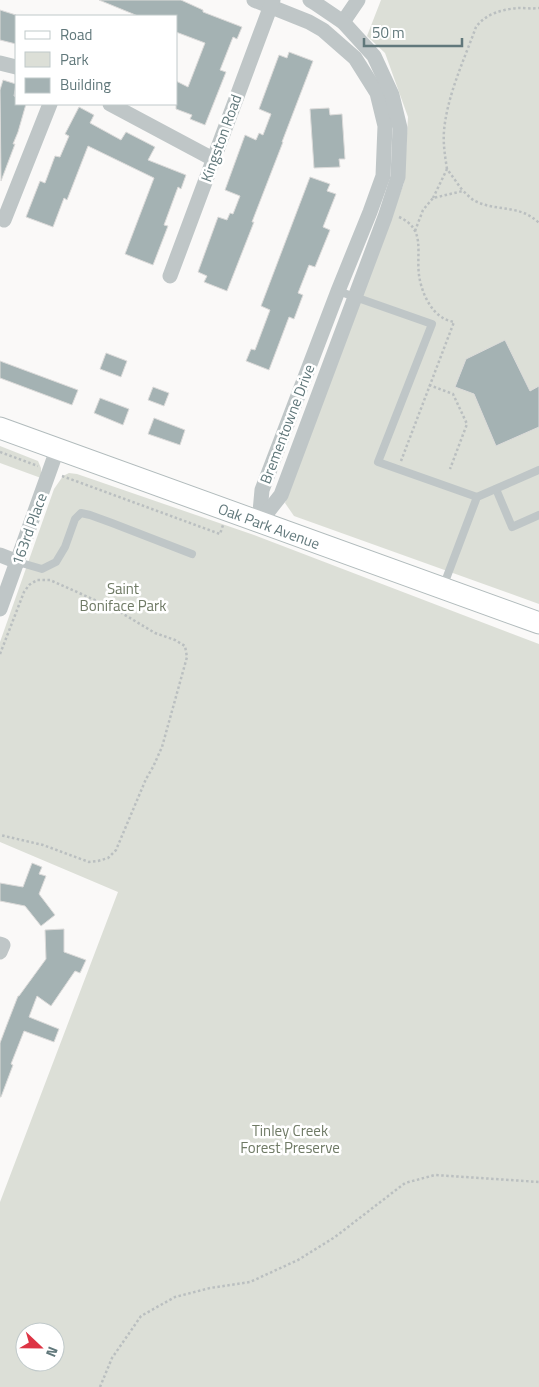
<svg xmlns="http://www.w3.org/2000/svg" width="539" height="1387" viewBox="0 0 539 1387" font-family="'Titillium Web',sans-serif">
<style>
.green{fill:#dcdfd7;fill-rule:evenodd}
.building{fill:#a4b2b3;stroke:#dcdbda}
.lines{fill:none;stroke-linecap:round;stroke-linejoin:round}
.secondary-casing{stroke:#b1bbbc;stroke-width:23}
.path{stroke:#babfc0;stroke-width:2.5;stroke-dasharray:2.5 2.5;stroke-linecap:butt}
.lane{stroke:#bfc6c7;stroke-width:8}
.street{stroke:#bfc6c7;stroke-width:15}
.secondary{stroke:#fff;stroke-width:21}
.labels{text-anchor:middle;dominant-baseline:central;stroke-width:5;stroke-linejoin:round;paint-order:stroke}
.street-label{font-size:15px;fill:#61787b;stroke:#fff}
.park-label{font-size:15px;fill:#6f7a65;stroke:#fff}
</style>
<rect width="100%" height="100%" fill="#faf9f8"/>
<g class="green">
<polygon points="381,0 539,0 539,604 294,516 285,503 404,183 408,117 385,53 367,36"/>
<polygon points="0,446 38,461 41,468 41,478 0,463"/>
<path d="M69,473L77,474L254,535L539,644V1387H0V1202L118,892L0,842V642L54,489L63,476ZM25,1332H55V1362H25Z"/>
</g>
<g class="building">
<polygon points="99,0 181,0 203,10 203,12 242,27 237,39 233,37 220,70 226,72 205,125 190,119 192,115 176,109 176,81 188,87 205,43 176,32 176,16 138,16"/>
<polygon points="0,10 16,15 16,44 0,40"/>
<polygon points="289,52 313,61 282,142 283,142 252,222 254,222 227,291 204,282 207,276 198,272 218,217 227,220 230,213 233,214 240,196 225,190 245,135 256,140 259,133 263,135 271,114 259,109 279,55 287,58"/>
<polygon points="3,80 16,84 14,96 16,97 16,104 26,104 18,132 13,144 15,144 1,181 0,90"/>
<polygon points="79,107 94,115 90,123 121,140 126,132 155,147 148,160 186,175 181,189 178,187 164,225 168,226 153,265 125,254 154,178 88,146 67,200 64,198 53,227 26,217 40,181 45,183 55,156 60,157 69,136 65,134"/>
<polygon points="329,108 330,115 342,114 345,159 339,159 340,167 314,168 310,109"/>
<polygon points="310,177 330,184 327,191 336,194 323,227 330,230 315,267 309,265 298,293 303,295 294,319 289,317 269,370 246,361 251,349 255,350 270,310 261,306"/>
<polygon points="505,340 530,391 539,386 539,427 496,446 474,394 455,387 466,359"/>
<polygon points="106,353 127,361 121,377 100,369"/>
<polygon points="0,361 78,390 72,405 0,378"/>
<polygon points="153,387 169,393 164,406 148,400"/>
<polygon points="100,398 129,409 123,425 94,413"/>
<polygon points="154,418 185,430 180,445 148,434"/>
<polygon points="32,863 42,867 39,874 46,876 39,894 55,915 41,926 25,906 0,901 0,883 23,887"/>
<polygon points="64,929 64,952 86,960 80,973 75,971 51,1006 37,996 29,1017 59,1029 54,1042 24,1031 11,1064 13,1065 1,1097 0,1097 0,1043 6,1027 18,996 19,996 46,959 45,930"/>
</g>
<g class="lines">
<g class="secondary-casing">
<polyline id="secondary" points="0,428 539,623"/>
</g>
<g class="path">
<path d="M447,169C445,156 443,144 444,131C447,96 464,60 476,27C485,14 503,9 519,8C525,8 532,9 539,8"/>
<polyline points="433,198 447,169 463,191"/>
<path d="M399,217C426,229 416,251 419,275C421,290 429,310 443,318C446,320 450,321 454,322L401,461"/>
<path d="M415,231L423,210L433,198L463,191C467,194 471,199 475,201C497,212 520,204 539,223"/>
<polyline points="429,385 453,394 467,424 450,469"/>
<polyline points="0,452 38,466"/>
<polyline points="62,476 220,534 223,525"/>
<polyline points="0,654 24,592 29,585 37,580 50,580 115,609 155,633 175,640 185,646 187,657 162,747 153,767 146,779 116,850 108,858 98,861 89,862 43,845 0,835"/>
<polyline points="100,1387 112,1358 141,1316 175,1297 210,1288 250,1282 298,1260 335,1237 405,1183 435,1175 539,1182"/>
</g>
<g class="lane">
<polyline points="338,291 432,324 378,462 477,497"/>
<polyline points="496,489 512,527 539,515"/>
<polyline points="18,562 42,569 56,562 65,547 75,519 81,513 90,515 112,523 192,554"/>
<polyline points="443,587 477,497 539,470"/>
</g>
<g class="street">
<polyline points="254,0 309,22 323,30 355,58 377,93 385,126 383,176 370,212 338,291 262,490 259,523"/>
<polyline points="343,22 358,0"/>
<polyline points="0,63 16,67"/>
<polyline points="110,104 213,159"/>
<polyline points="4,220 50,104"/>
<polyline points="170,276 273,0"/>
<polyline points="259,523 281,495 385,217 398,177 400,128 392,95 374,56 343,22 315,3 310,0"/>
<polyline points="0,555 18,562"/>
<polyline points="0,609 57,450"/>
<polyline points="0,944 3,945 0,952"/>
</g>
<use href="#secondary" class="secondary"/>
</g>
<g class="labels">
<g class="street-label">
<text transform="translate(221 138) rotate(-70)">Kingston Road</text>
<text transform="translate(287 424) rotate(-69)">Brementowne Drive</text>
<text transform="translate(269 526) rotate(20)">Oak Park Avenue</text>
<text transform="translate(29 529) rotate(-70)">163rd Place</text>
</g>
<g class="park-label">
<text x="123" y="588">Saint<tspan x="123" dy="17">Boniface Park</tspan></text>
<text x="290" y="1130">Tinley Creek<tspan x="290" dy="17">Forest Preserve</tspan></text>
</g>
</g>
<rect x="15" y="15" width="162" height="90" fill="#ffffff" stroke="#c0c9ca"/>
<rect x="25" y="31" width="25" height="8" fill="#ffffff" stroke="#c0c9ca"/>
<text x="60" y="40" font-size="15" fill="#61787b">Road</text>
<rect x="25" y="52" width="25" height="15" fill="#dcdfd7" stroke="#c0c9ca"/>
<text x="60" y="65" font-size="15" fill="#61787b">Park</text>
<rect x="25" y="78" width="25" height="15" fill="#a4b2b3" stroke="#c0c9ca"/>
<text x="60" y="90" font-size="15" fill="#61787b">Building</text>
<g transform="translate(40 1347) rotate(112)"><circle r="24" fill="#ffffff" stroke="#c0c9ca"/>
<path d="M0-4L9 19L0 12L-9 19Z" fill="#dd3444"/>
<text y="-8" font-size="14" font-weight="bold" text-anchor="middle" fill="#61787b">N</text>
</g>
<path d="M364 38v8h98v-8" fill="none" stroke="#61787b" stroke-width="2.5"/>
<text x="372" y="38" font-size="15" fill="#61787b" stroke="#ffffff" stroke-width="4" paint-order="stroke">50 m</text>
</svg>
